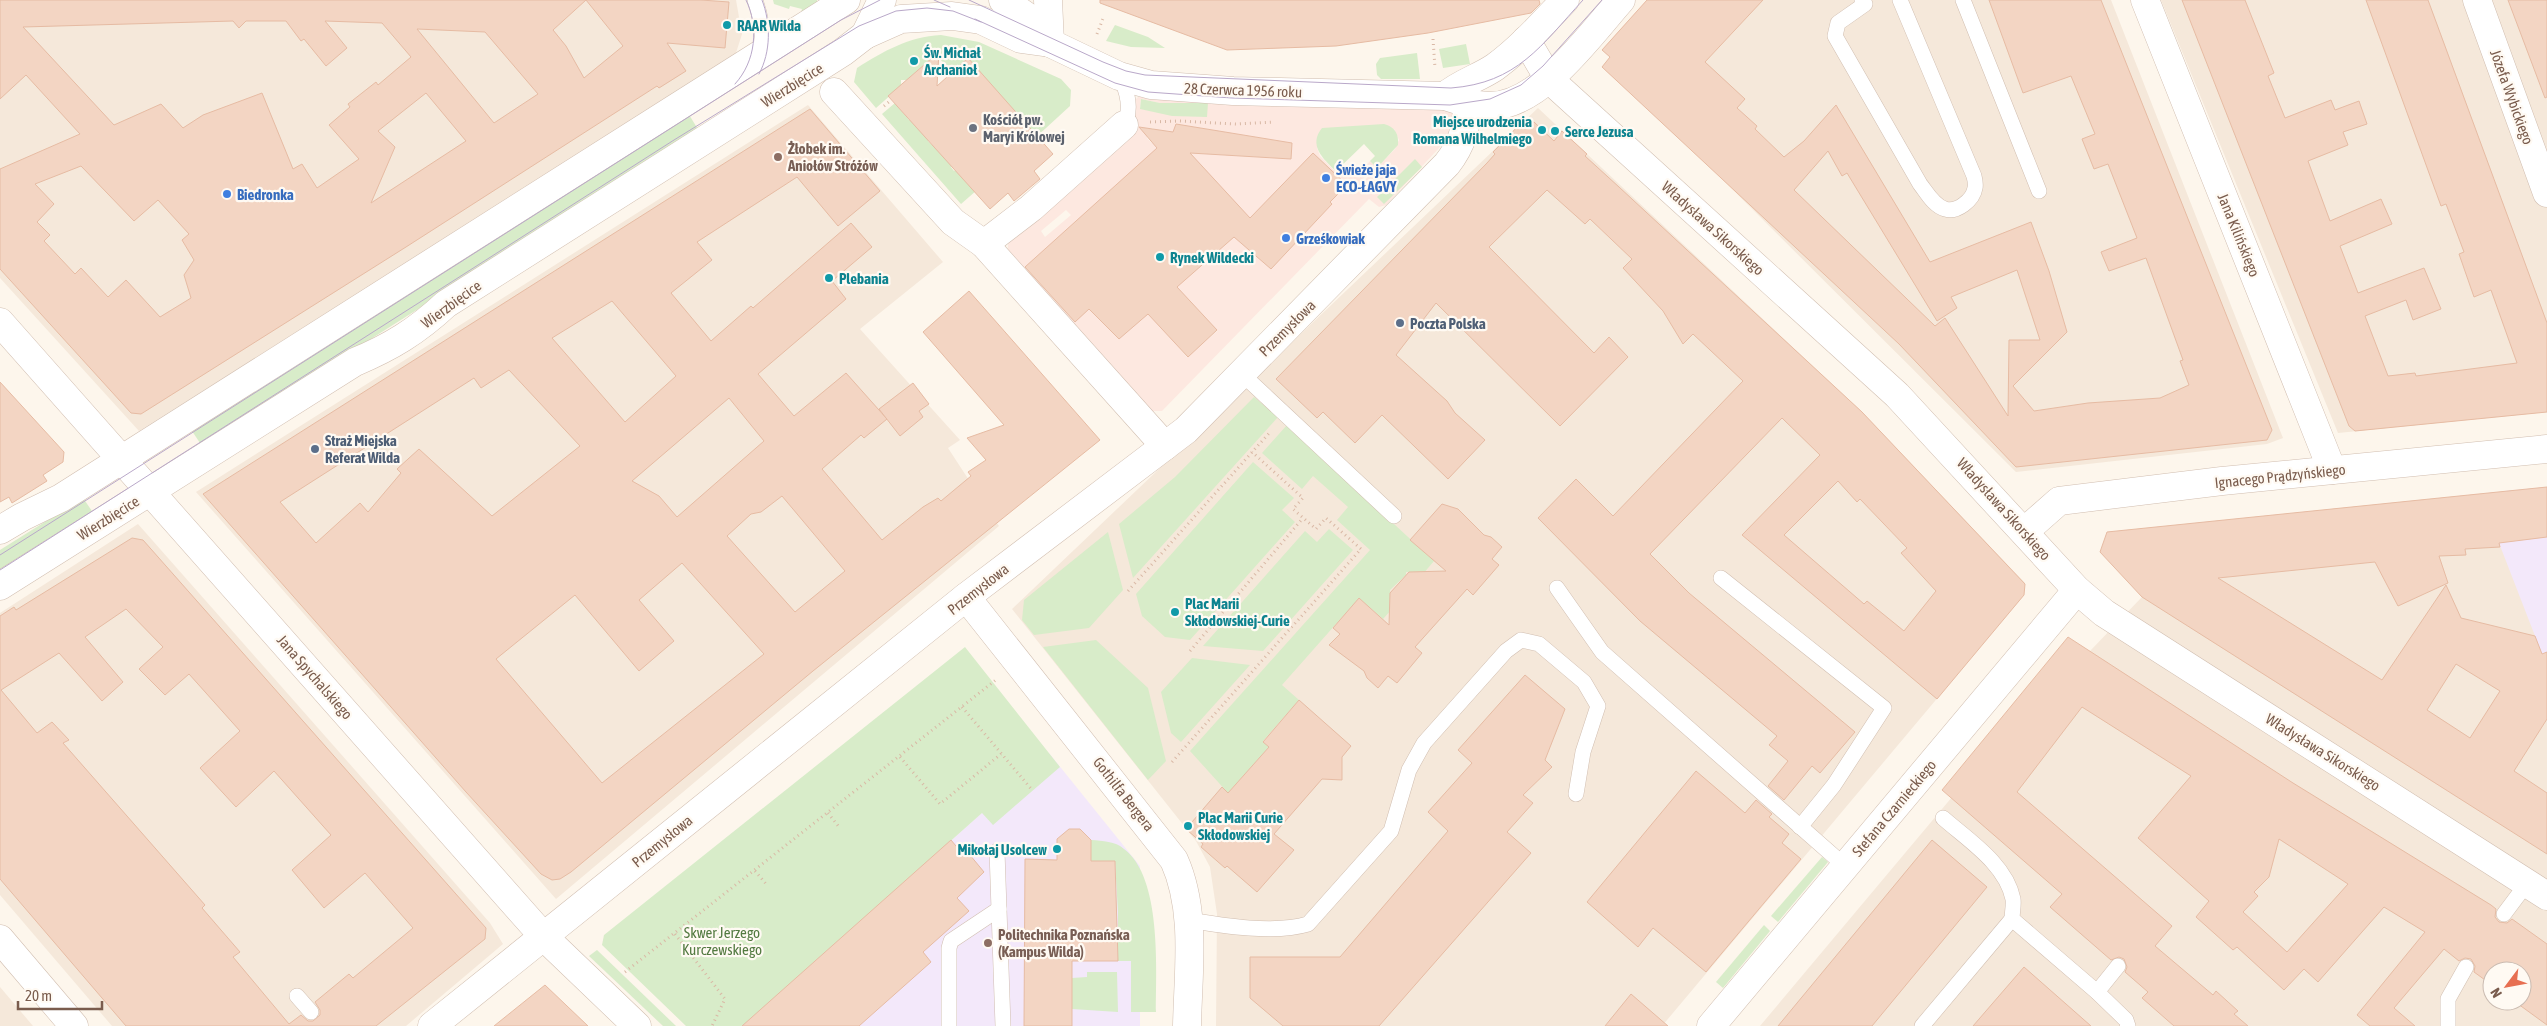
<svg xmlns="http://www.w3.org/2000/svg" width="2547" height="1026" viewBox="0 0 2547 1026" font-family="'Asap Condensed',sans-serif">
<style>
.residential{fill:#f5e8da;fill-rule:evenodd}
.commercial{fill:#fde8e0;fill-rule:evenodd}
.education{fill:#f3e8fa}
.green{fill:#d8ecc9}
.building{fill:#f3d5c3;stroke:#e6bba3;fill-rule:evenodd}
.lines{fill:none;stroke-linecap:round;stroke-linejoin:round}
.service-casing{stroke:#d1beb0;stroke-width:16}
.minor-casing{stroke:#d1beb0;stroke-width:29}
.path{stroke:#d9b8a5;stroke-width:3;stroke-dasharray:1 4;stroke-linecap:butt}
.service{stroke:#fff;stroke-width:15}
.minor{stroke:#fff;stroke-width:28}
.tram{stroke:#b9a8c9;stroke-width:1}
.culture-dot{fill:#0f9aa8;stroke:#fffaf3;stroke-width:2}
.worship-dot{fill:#6b7280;stroke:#fffaf3;stroke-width:2}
.education-dot{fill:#8d6e63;stroke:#fffaf3;stroke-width:2}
.shop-dot{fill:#3f7fe0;stroke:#fffaf3;stroke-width:2}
.service-dot{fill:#5c6f8a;stroke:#fffaf3;stroke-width:2}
.labels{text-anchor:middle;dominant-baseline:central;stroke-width:4.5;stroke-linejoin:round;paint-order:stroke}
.culture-label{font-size:15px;font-weight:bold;fill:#0d838f;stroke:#fffaf3;text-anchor:start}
.street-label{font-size:15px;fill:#7a5c4d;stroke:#fffaf3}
.worship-label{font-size:15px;font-weight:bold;fill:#5b616d;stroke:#fffaf3;text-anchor:start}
.education-label{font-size:15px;font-weight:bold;fill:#785e54;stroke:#fffaf3;text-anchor:start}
.shop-label{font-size:15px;font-weight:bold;fill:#366cbe;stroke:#fffaf3;text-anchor:start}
.service-label{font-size:15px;font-weight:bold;fill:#4e5e75;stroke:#fffaf3;text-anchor:start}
.park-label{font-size:15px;fill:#537a41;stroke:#fffaf3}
</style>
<rect width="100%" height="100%" fill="#fdf6ec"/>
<g class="residential">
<polygon points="0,0 736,0 742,34 735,56 139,431 0,278"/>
<polygon points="1647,0 2111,0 2283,438 2267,444 2016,472 1715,172 1602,67 1610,57 1602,50"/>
<polygon points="2161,0 2547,0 2547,412 2338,433"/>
<polygon points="808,105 943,262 860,329 960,440 948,448 999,526 556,899 196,492"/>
<polygon points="1538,108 1862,412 2025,583 2024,595 1662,1026 1216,1026 1217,914 1210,867 1196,841 1012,609"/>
<path d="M2547,487V1026H1760L2072,654L2090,651L2142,597L2107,532ZM2492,971H2522V1001H2492Z"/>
<polygon points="138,524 490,923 503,944 406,1026 112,1026 0,895 0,613"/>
<polygon points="0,987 33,1026 0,1026"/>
</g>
<path class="commercial" d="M1138,97L1405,108L1453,111L1454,116L1449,135L1440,147L1386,205L1379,207L1369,199L1162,411H1147L1007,254L1009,238ZM1141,99L1160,103H1207V116L1140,109ZM1152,128L1161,134L1156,143H1152L1147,138V134ZM1394,129L1399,140L1395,149L1362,183L1360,182L1375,166L1370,161L1355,177L1342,165L1335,171L1320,156L1317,148ZM1066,210L1071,215L1045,237L1041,231ZM1204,317L1217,331L1187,357L1176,344Z"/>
<g class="education">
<polygon points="2547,487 2547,667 2499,543 2505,491"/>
<polygon points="1049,753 1140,866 1140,1026 743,1026"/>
</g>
<g class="green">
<polygon points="773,0 817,0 817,2 808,14 801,12 802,9 790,6 789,9 774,4"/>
<polygon points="1115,25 1148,37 1165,48 1131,47 1106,41"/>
<path d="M941,35L979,42L1061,79L1071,90L1070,106L1034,139L1018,114L969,66L972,63L968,58L952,72L938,57L939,52H934V56L907,80H901V86L876,108L854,82L857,68C884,51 908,37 941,35Z"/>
<polygon points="1466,44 1470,64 1443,68 1439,49"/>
<polygon points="1417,53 1420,79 1381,79 1377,75 1376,64 1380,58"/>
<polygon points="1141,99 1160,103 1208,103 1207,117 1172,116 1140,109"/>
<polygon points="895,103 909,120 912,117 931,138 928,141 932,145 934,143 954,164 951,167 954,171 957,169 977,190 961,204 882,114"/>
<polygon points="688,113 699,131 202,446 190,428"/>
<path d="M1384,124C1395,127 1399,134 1398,145L1377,168L1370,161L1375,156L1364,144L1336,171C1323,159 1308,145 1322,128Z"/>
<polygon points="1415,159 1422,167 1384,204 1377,197"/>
<polygon points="1254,397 1278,417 1133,578 1119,524 1175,477"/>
<polygon points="1287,425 1434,561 1417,581 1409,572 1406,572 1406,575 1390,590 1390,593 1401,599 1383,619 1359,598 1282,685 1299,700 1263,741 1269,747 1228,793 1190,751 1370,550 1337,520 1348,507 1313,476 1302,489 1262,453"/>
<polygon points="1253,462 1294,498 1282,510 1295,522 1190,640 1165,637 1142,616 1136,594"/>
<polygon points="83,498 94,514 0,574 0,550"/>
<polygon points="1329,529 1353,550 1263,651 1203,646 1305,531 1317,542"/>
<polygon points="1108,532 1123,590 1089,628 1034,635 1022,620 1024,600"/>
<polygon points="1096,640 1148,688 1166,761 1148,780 1043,647"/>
<polygon points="965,647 1060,767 993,825 982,813 743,1026 686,1026 602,945 604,935"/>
<polygon points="1192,658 1250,665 1181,742 1171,733 1161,692"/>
<path d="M1091,840C1103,841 1115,841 1124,849C1162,877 1156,970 1156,1012H1131V961H1118V913L1115,861H1091Z"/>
<polygon points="1822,857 1828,862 1778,922 1771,916"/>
<polygon points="1764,925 1770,931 1723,988 1716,982"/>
<polygon points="597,950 676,1026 663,1026 589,956"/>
<polygon points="1087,972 1117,972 1118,1012 1072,1009 1072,978 1087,977"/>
</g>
<g class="building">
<path d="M0,0H701L729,2L725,48L667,43L686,71L659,88L657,86L406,247L141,414L131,413L0,269V169L80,134L26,75L0,99ZM586,0L623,46L584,78L566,46L553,30ZM233,21L239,28L246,21H286L301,41L304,39L326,66L347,48L325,21L382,23L411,57L378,85L376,82L348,104L350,107L329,125L359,159L317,188L302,164L293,169L262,93L203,115L183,128L161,104L114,125L23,27ZM417,29L485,32L538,94L494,123ZM426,93L466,141L371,203L395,147L378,131ZM81,166L134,221L158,200L189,234L182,240L194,260L184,275L191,298L160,317L126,280L108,297L81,268L75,274L44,241L50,235L37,222L54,204L35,184Z"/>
<polygon points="1100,0 1539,0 1540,4 1531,13 1428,33 1336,46 1227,50 1100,3"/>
<path d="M1647,0H1763L1705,62L1745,99L1737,108L1757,126L1755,129L1784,157L1804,141L1836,105L1930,262L2031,222L2049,271L2067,332L2013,386L2034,411L2088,403L2160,398L2189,385L2180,361L2183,360L2146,258L2109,271L2101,252L2137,238L2108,164L2094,169L2082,139L2095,134L2071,76L2023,93L1989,0H2101L2272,430L2267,440L2016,467L1899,344L1602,67L1610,57L1602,50ZM1828,151L1842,176L1847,173L1937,321L1957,308L1951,297L2017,270L2040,340H2009L2008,416L1945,318L1935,326L1794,190Z"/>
<polygon points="2182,0 2245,0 2274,73 2268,76 2285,118 2331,100 2335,110 2359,101 2367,124 2343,132 2348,145 2308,161 2330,221 2381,199 2392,224 2340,246 2358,293 2424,268 2441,309 2413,320 2406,300 2365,316 2388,376 2415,373 2416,376 2517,363 2491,290 2474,297 2459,254 2464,252 2446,204 2441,206 2366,0 2428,0 2547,323 2547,412 2355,431 2349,426"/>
<polygon points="2508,0 2547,0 2547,97 2545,98"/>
<polygon points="939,52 937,86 968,58 1053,154 1034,171 1040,179 1014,201 1008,193 990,209 888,96"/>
<path d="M810,109L880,191L838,226L797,177L697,242L712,260L671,293L711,341L751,306L753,308L851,223L872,247L832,281L846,299L758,374L794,416L846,373L887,419L864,438L861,435L822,469L882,540L923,507L938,498L941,501L971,476L968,472L986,460L967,438L1004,425L923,332L969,291L1100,440L813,671L571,872L560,879L552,880L541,874L466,792L203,494ZM612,301L676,376L625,422L552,338ZM509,370L580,446L492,516L419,449L397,469L401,473L368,512L360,503L316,543L280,502L474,378L481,388ZM729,398L764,441L677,517L659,496L632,481ZM782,496L845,571L795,612L727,536L751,514L761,512ZM682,563L764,654L602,783L496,659L575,595L639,671L674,641L639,600Z"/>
<path d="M1522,122H1534L1554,141L1562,131L1587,154L1585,156L1619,187L1862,412L2025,584L2024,595L1937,699L1742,535L1820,455L1782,418L1650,554L1689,593L1855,732L1820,773L1812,766L1784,800L1768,786L1788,761L1769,745L1777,736L1640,621L1538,518L1576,479L1613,516L1743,381L1693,334L1683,344L1663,311L1623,268L1632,259L1590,219L1585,224L1547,190L1489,247L1594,353L1609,337L1628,357L1560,426L1436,303L1396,355L1447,401L1455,413L1485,440L1448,479L1382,415L1355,443L1323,412L1317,418L1276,379L1487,163L1495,154L1493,152ZM1838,481L1857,502L1860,499L1907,548L1901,553L1936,591L1904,631L1867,601L1864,604L1784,535Z"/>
<polygon points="1176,124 1292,143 1291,159 1190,153 1250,218 1313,153 1347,185 1330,202 1332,204 1271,269 1234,237 1177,287 1217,330 1188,357 1148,314 1119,339 1089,309 1075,322 1025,267 1157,148 1139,127 1173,132"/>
<polygon points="0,382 64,452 63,462 43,475 47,481 12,503 9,497 0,502"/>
<polygon points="913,383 929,404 919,411 923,417 900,436 879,409"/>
<path d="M2547,487V537L2499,543L2500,547L2465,549L2466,555L2439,556L2448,583L2398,606L2375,562L2218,578L2382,680L2446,585L2461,618L2535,636L2542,654L2547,652V719L2514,771L2547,793V854L2142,597L2100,552L2107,532ZM2456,664L2500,691L2470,738L2427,710Z"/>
<polygon points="1442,504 1458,509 1484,535 1491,537 1502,547 1492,559 1499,565 1473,595 1467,589 1415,647 1422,653 1397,683 1388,676 1378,688 1367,678 1364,671 1329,645 1340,634 1333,628 1359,598 1389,625 1390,593 1409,572 1446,571 1410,540"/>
<path d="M132,538L143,540L486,928L485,939L376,1026H126L0,879V616L14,607L16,610ZM126,609L163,647L139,669L165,695L189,674L240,731L200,768L236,807L274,771L331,835L292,870L324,908L365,873L413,928L353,978L349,974L315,1002L320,1010V1015L313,1021H308L301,1015L289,1024L233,957L240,952L202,908L205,905L63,743L69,740L52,722L37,733L1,690L59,653L102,701L123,682L85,637Z"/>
<path d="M2068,637L2293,783L2491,905L2496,909L2495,917L2499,922L2507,923L2512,919L2547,944V1025L2514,1001H2522V971H2492V985L2474,972L2475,966L2471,959L2465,958L2459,961L2444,949L2394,1008L2415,1026H2370L2357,1015L2425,932L2384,907L2318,982L2304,969L2284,990L2237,947L2233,950L2196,917L2209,901L2138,838L2191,776L2082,707L2017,792L2172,926L2155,946L2213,995L2216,991L2238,1011L2234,1014L2248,1026H2174L2142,998L2148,992L2125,972L2127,967L2124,959L2119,957L2111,960L2050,907L2062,894L1942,790ZM2279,839L2348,884L2287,952L2243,912L2258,896L2254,892L2269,877Z"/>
<polygon points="1525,675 1565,709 1545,760 1552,767 1523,795 1533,803 1507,832 1531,853 1379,1026 1283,1026 1250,998 1250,957 1340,957 1448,831 1428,812 1472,763 1458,750"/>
<polygon points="1299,700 1351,746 1342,757 1342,780 1322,779 1274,834 1294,850 1257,892 1227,866 1225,868 1201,847 1203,844 1186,829 1222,787 1228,793 1269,747 1263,742"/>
<polygon points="1696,771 1745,813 1756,800 1772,814 1769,817 1789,834 1782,843 1801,859 1706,972 1653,928 1638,947 1587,902"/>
<polygon points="1069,829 1080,829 1091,840 1091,861 1115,861 1118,961 1072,961 1072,1026 1024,1026 1025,859 1057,860 1057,839"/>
<polygon points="951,840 961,852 965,849 984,872 957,898 969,911 923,952 931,962 859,1026 742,1026"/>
<polygon points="1932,840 1987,887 1872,1026 1778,1026"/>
<polygon points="2024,967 2091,1026 1973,1026"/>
<polygon points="545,985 588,1026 494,1026"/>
<polygon points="1631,994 1668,1026 1605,1026"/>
</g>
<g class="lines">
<g class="service-casing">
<g id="service">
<path d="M755,0C761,17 765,38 759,55"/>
<path d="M1862,0L1865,4L1838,23L1835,36L1920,184C1927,193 1934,206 1945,209C1957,213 1973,200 1975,188C1976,184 1975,180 1974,176L1900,0"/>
<polyline points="1963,0 2039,191"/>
<path d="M1119,76C1128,91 1132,110 1124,125"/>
<polyline points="1242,374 1394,516"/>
<polyline points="1721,578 1884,708 1834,785 1800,827"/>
<polyline points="1557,588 1602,652 1845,866"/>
<path d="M1943,818C1968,840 2006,864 2013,899C2014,905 2012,913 2012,919L2097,992L2126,1020L2128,1026"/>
<polyline points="997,851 1003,1026"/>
<polyline points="2504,914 2528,882"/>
<path d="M1189,920C1224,926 1274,934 1308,924L1391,831L1409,770L1424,743L1506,651L1521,640L1539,644L1584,682L1598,706L1583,752L1576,794"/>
<polyline points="2097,992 2118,966"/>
<polyline points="297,996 311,1012"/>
<polyline points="949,1026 949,948 951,941 999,909"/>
<polyline points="1922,1026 2012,919"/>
<polyline points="2448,1026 2448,999 2466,967"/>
</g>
</g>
<g class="minor-casing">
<g id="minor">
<polyline points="1003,0 1035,22 1050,43"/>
<polyline points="1048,0 1050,43"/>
<polyline points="2145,0 2332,470"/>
<polyline points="2477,0 2547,193"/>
<path d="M865,35L901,19L952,16L981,20L1021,39L1050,43L1119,76L1151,85L1233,91L1445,96C1460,101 1474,106 1490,106C1540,106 1590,35 1621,0"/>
<polyline points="1526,40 1549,79 1897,395 2077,590 2104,613 2547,896"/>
<polyline points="834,92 953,222 984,244 1165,446"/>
<path d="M1445,96C1460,83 1479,78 1495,67C1521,48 1543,23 1565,0"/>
<polyline points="984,244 1031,208 1124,125"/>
<polyline points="0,322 544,937 637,1026"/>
<polyline points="0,530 22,517 61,498 846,0"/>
<polyline points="2025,531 2059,501 2222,481 2547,449"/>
<path d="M0,586L355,362C391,347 417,331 446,304L843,52L865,35L882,0"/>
<path d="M966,597L1174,860C1197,911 1188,971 1187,1026"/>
<polyline points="0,939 74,1026"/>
<path d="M432,1026L966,597L1186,430L1447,164C1462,145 1467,127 1467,103"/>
<polyline points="1711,1026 2077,590"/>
</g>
</g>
<g class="path">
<polyline points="1097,34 1104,16"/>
<polyline points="1433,39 1435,68"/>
<polyline points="884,106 891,100"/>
<polyline points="1150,122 1179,121 1236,124 1274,122"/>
<polyline points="1128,591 1271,431"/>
<polyline points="1190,651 1303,518"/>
<polyline points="962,707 1033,791"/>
<polyline points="900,757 940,804 1001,754"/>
<polyline points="1172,762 1361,549 1326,518 1316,529 1293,509 1303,498 1252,452"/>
<polyline points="828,813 839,827"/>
<polyline points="755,871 767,885"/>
<polyline points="675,934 725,999 712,1026"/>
<polyline points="625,972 997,679"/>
</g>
<use href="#service" class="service"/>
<use href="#minor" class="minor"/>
<g class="tram">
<polyline points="934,0 950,7"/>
<path d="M969,0L1103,62L1126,71L1145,75L1451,88C1517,83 1541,46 1583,0"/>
<polyline points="975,19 1115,83 1148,92 1232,98 1450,105 1490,99 1521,85 1543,66 1602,0"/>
<path d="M759,74C771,52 771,23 762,0"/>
<path d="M735,84C756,61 759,27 746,0"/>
<polyline points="0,555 841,20 880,0"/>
<polyline points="0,570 674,140 859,26 896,11 927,8 953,11 981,22"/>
</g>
</g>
<g class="culture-dot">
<circle cx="727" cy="25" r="5"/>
<circle cx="914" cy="61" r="5"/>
<circle cx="1542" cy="130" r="5"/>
<circle cx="1555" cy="131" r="5"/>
<circle cx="1160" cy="257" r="5"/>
<circle cx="829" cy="278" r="5"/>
<circle cx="1175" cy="612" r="5"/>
<circle cx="1188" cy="826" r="5"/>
<circle cx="1057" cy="849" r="5"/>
</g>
<circle class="worship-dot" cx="973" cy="128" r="5"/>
<g class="education-dot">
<circle cx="778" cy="157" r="5"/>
<circle cx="988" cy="943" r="5"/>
</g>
<g class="shop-dot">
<circle cx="1326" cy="178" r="5"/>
<circle cx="227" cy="194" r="5"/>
<circle cx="1286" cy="238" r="5"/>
</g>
<g class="service-dot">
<circle cx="1400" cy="323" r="5"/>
<circle cx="315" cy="449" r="5"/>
</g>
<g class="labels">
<g class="culture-label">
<text x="737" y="25">RAAR Wilda</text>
<text x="924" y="52">Św. Michał<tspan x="924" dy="17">Archanioł</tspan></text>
<text x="1532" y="121" text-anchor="end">Miejsce urodzenia<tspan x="1532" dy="17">Romana Wilhelmiego</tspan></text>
<text x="1565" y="131">Serce Jezusa</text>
<text x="1170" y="257">Rynek Wildecki</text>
<text x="839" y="278">Plebania</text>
<text x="1185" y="603">Plac Marii<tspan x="1185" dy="17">Skłodowskiej-Curie</tspan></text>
<text x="1198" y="817">Plac Marii Curie<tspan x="1198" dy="17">Skłodowskiej</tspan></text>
<text x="1047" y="849" text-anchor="end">Mikołaj Usolcew</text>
</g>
<g class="street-label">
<text transform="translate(792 85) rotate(-32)">Wierzbięcice</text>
<text transform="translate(1243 90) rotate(2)">28 Czerwca 1956 roku</text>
<text transform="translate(2512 97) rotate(70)">Józefa Wybickiego</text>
<text transform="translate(1713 228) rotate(42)">Władysława Sikorskiego</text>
<text transform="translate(2239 235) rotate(68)">Jana Kilińskiego</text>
<text transform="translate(451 304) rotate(-36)">Wierzbięcice</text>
<text transform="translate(1287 328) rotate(-45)">Przemysłowa</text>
<text transform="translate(2280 476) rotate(-6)">Ignacego Prądzyńskiego</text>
<text transform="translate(2004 509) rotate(48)">Władysława Sikorskiego</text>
<text transform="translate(108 518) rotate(-32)">Wierzbięcice</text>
<text transform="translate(978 589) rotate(-38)">Przemysłowa</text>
<text transform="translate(315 677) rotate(49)">Jana Spychalskiego</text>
<text transform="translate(2323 752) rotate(32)">Władysława Sikorskiego</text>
<text transform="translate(1124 794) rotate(52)">Gothilfa Bergera</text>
<text transform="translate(1894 808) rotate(-50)">Stefana Czarnieckiego</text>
<text transform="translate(662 841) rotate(-39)">Przemysłowa</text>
</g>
<g class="worship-label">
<text x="983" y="119">Kościół pw.<tspan x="983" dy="17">Maryi Królowej</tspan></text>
</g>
<g class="education-label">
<text x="788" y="148">Żłobek im.<tspan x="788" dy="17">Aniołów Stróżów</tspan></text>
<text x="998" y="934">Politechnika Poznańska<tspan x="998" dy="17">(Kampus Wilda)</tspan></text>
</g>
<g class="shop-label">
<text x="1336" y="169">Świeże jaja<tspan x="1336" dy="17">ECO-ŁAGVY</tspan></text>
<text x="237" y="194">Biedronka</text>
<text x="1296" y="238">Grześkowiak</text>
</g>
<g class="service-label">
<text x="1410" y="323">Poczta Polska</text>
<text x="325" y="440">Straż Miejska<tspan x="325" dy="17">Referat Wilda</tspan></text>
</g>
<g class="park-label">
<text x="722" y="932">Skwer Jerzego<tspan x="722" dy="17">Kurczewskiego</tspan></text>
</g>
</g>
<g transform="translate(2507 986) rotate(238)"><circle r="24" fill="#fffaf3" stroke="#cabbb1"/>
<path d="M0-4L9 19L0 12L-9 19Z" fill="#e76f51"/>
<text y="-8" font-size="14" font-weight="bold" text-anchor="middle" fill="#7a5c4d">N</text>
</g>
<path d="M18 1001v8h84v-8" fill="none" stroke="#7a5c4d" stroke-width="2.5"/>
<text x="25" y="1001" font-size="15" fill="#7a5c4d" stroke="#fffaf3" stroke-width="4" paint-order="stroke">20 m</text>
</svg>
